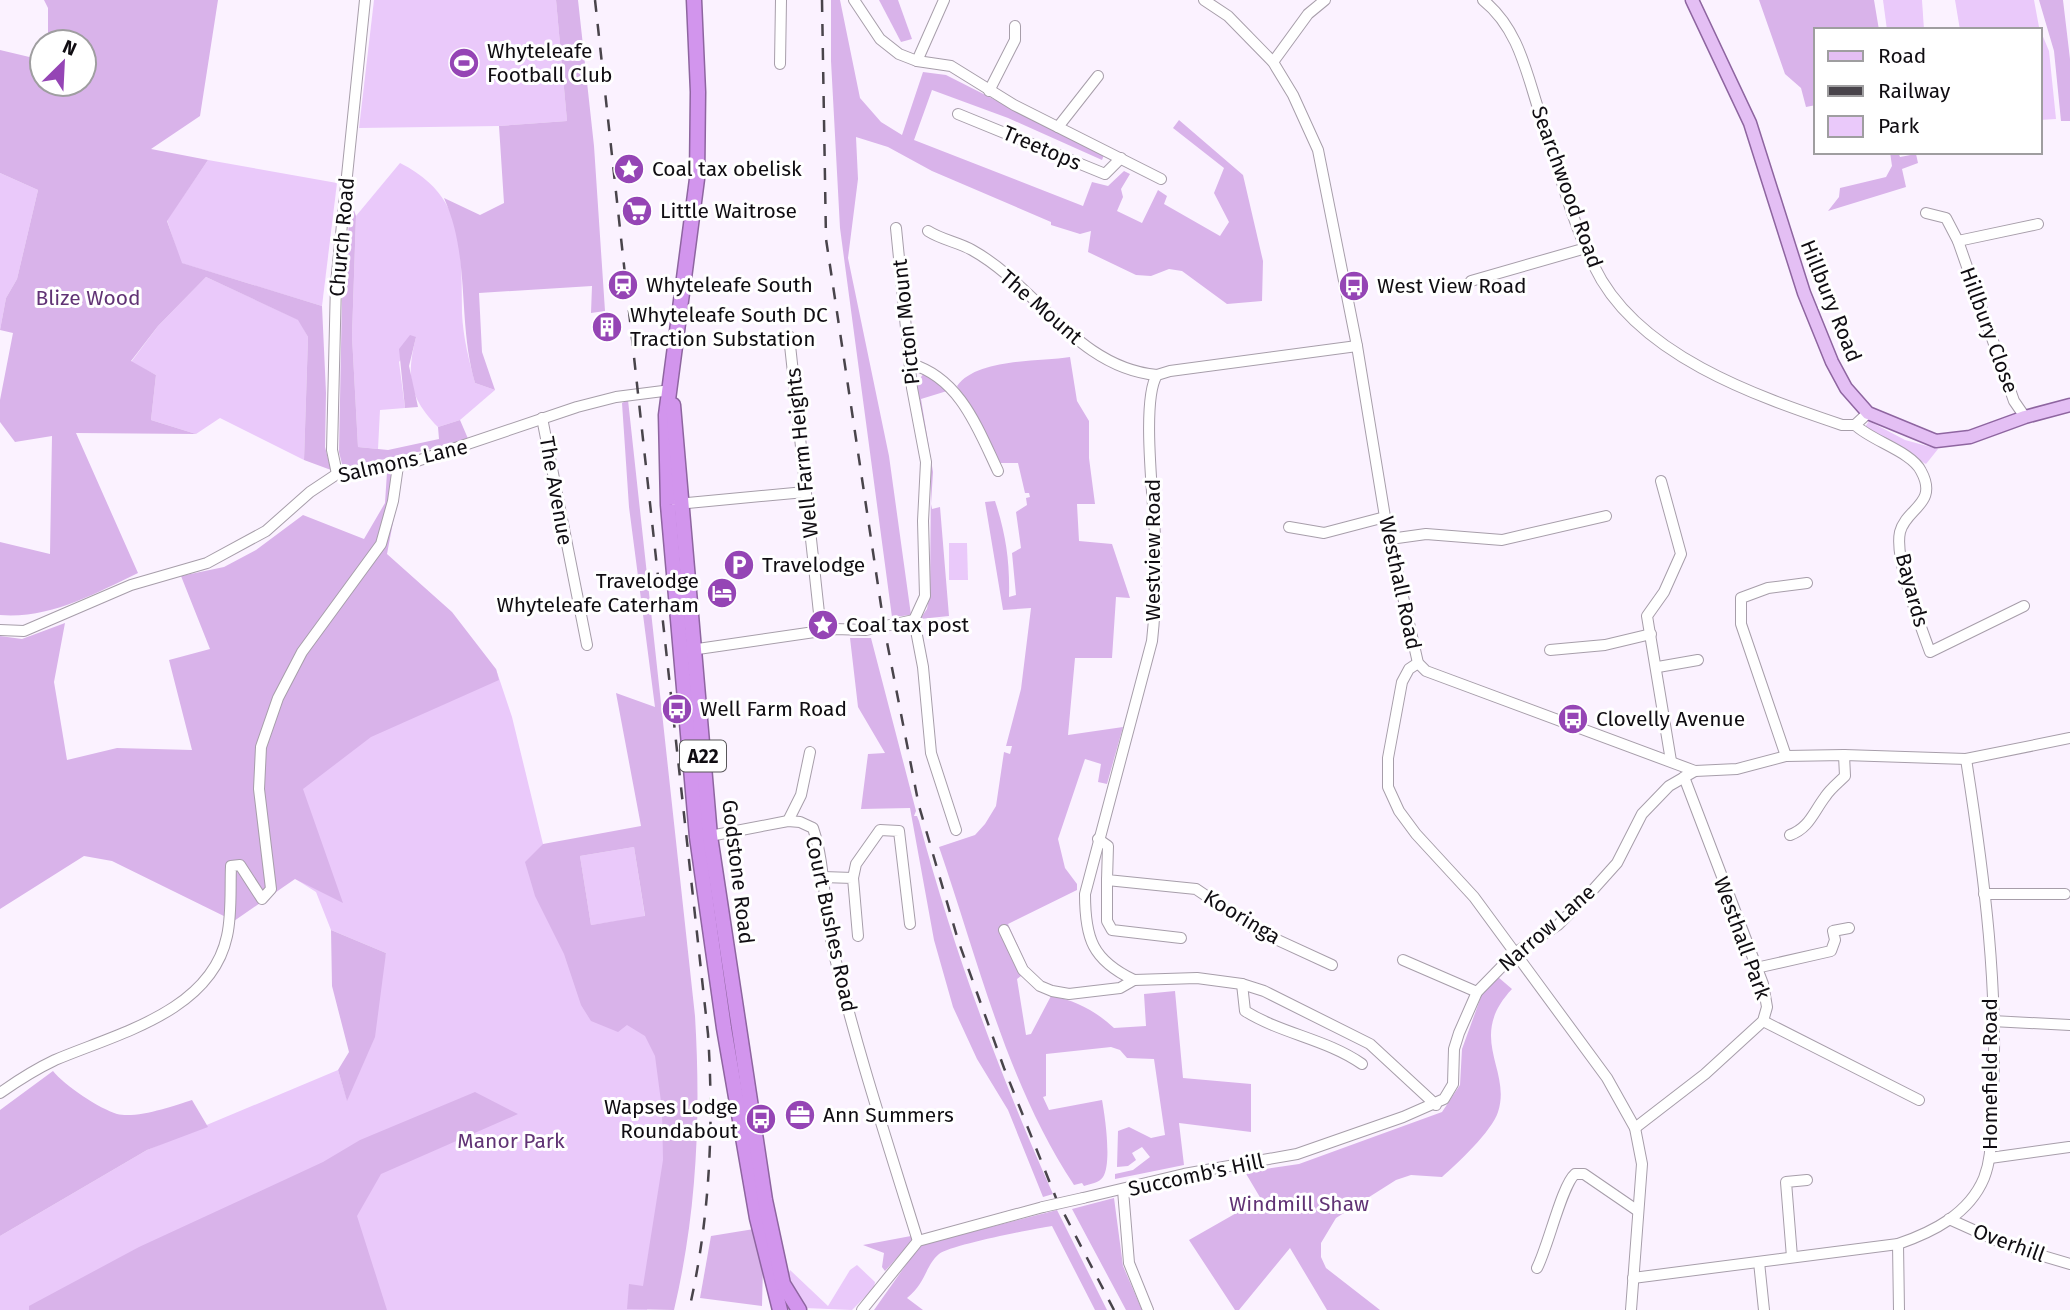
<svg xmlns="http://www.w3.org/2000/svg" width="2070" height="1310" viewBox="0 0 2070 1310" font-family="'Fira Sans',sans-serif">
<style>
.green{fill:#eac9fa}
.forest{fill:#d9b3ea;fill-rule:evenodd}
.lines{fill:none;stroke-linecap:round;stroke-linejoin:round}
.minor-casing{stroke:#a79eaa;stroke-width:12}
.major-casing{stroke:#8e65a0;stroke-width:15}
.highway-casing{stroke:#8e65a0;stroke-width:17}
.minor{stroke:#fff;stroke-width:10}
.major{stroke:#e4bff4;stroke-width:12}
.highway{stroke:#d295ed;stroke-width:14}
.rail{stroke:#49444b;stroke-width:2.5;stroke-dasharray:12 12;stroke-linecap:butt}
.minor-bridge-casing{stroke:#a79eaa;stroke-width:12;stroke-linecap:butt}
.minor-bridge{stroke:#fff;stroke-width:10}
.labels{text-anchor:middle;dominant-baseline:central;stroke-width:6;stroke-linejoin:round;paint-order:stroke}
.shield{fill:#fff;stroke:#585659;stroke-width:2}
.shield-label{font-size:19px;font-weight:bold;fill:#100d12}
.poi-label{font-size:21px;fill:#100d12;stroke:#fff;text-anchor:start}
.street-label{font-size:21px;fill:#100d12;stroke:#fff}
.park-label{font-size:21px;fill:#613375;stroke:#fff}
</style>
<rect width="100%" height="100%" fill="#fbf2ff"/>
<g class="green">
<polygon points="374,0 556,0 567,121 499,126 359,128"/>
<polygon points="1883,0 1922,0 1924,30 1887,30"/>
<polygon points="1955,0 2034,0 2039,27 2049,51 2056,119 2040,120 2040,30 1960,30"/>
<polygon points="208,160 337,183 322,306 181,263 167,220"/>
<path d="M400,163C466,196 461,249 462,313C463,337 469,360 475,383L495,390L460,420L438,427C409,397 406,377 416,337L399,362L405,408L380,410L378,449L358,447L352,336L356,216Z"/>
<polygon points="0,173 38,190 17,279 6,298 0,330"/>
<polygon points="206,277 299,320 308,337 304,460 220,418 196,434 151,420 156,375 131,362 158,326"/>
<polygon points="1869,421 1905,440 1938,449 1926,464 1868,432 1865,427"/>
<polygon points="949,543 967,543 968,580 949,580"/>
<polygon points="496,669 512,717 543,844 587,935 659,961 679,1135 647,1310 0,1310 0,1236 147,1150 338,1070 347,1100 386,953 331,930 316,892 275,866 264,789 448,675"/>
<polygon points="634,847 645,917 591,925 580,856"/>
<polygon points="857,1265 875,1282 874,1288 852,1310 805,1308 788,1275 790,1270 828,1306 850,1270"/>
</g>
<g class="forest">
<path d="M44,0H218L200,116L151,149L208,160L167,221L182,263L322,306L326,393L325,447L331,470L304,460L308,337L298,320L206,277L158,326L131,361L156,375L151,420L196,434L76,433L138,573C94,594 50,619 0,615V542L50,554L52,436L15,442L0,422V400L13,333L0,330L6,298L17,279L38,190L0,173V50L42,60V84H84V42H48V8Z"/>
<path d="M556,0H578L594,146L605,311L591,313L592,286L479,293L482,352L495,390L475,383C457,320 471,258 444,198L480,215L504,203L499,126L567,121Z"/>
<polygon points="831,0 840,0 860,98 881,122 902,135 923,72 946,75 1104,155 1102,160 1008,118 932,90 914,140 1083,206 1092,182 1108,186 1124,171 1130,174 1121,189 1123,197 1117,211 1142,223 1158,190 1167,196 1164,204 1220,236 1229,222 1214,193 1224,168 1173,128 1179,120 1243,175 1263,261 1262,301 1227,304 1182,271 1169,269 1151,276 1136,275 1088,252 1091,231 1080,234 1051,225 1051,222 932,171 888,147 856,137 858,179 848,258 889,456 911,615 892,617 840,228 831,61"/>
<polygon points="879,0 898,0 912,39 901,42"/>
<polygon points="1759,0 1874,0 1879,30 1816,30 1816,105 1806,107 1801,88 1785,74"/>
<polygon points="2039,0 2063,0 2070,59 2070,121 2061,121 2054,51"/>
<polygon points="1890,152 1898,152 1900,157 1916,154 1918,163 1902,169 1906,187 1828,211 1839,197 1840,188 1886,177 1892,166"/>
<polygon points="351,202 356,216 352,336 358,447 388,450 439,439 438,427 460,420 469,441 343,468 339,452 342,295"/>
<polygon points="410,335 416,337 409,366 418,407 405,408 399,349"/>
<path d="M1070,357L1077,401L1089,421V458L1095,504H1077L1079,541L1112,544L1130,598L1116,597L1112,658H1075L1068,735L1123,727L1107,784L1098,782L1101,764L1085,759L1058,839L1065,868L1077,884V890L1008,924L1029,970L1017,979L1026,1035L1031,1034L1051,996C1075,1000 1096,1011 1114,1028L1146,1026L1144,994L1175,991L1183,1078L1251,1084V1132L1179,1123L1184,1165L1115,1179V1174L1133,1170L1150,1157L1142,1147L1132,1153L1136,1160L1128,1166L1117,1167L1118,1131L1129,1127L1151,1138L1165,1135L1154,1059L1127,1058L1120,1050L1111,1047L1046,1054V1096L1043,1097L1049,1110L1102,1100C1105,1116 1112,1163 1103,1177C1099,1183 1090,1184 1084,1186L1082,1183L1074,1185C1007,1084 978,960 939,847L975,835L985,824L996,806L1004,752L1010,754L1012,746H1006L1021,689L1031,608L1003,610L985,502L995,501C1006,534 1010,563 1009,597L1016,595L1012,553L1021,548L1016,512L1027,505L1026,498L1030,497L1029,493H1025L1018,463H999L981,423L957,386C977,358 1038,362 1070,357Z"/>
<polygon points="924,373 947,391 921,399 933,472 931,504 932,509 940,507 949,616 920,619 927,609 930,593 931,471 917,390 918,381"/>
<path d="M628,400L695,1016C701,1116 697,1212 674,1310L627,1309L629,1284L643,1286L663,1160L662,1109L655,1056L645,1036L627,1025L618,1032L591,1021L581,1005L564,954L535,896L525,862L543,844L641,826L616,693L655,707L629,507L622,403ZM634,847L645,916L591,925L580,856Z"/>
<polygon points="387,472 392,473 398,496 387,554 452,612 496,669 499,680 371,737 303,789 343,903 295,879 234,921 112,861 84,856 0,909 0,636 22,639 65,623 54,682 67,760 117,748 192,750 169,660 210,649 181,576 224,567 256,550 303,515 364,539 385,503"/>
<path d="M850,638H871L916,811L914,816H917L919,821C953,949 999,1073 1053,1194L1043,1197L1008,1110L977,1059L953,1007L934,940L910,808L861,809L868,754L885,753L858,707Z"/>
<polygon points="331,930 386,953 375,1037 347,1101 338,1070 349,1052 332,986"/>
<path d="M1498,977L1512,989C1466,1038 1512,1069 1498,1112C1492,1131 1457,1164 1442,1177L1411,1175L1396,1180L1336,1218L1321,1243V1257L1326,1268L1380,1310H1327L1290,1248L1239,1310H1235L1189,1240L1261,1199L1245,1172L1299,1164L1442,1112L1460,1085L1462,1049L1482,994Z"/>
<path d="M53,1071C64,1085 100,1109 117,1114C136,1119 174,1106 192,1100L208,1127L147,1150L0,1236V1110Z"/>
<polygon points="475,1092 518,1114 381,1174 357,1216 387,1310 29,1310 29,1306 139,1247 323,1162 360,1140"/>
<polygon points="1114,1198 1123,1266 1142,1310 1126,1310 1072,1209"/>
<path d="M1057,1210L1107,1310H1095L1052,1226C1033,1229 951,1245 939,1254C925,1266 926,1283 907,1298L923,1310H874L920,1245Z"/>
<polygon points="754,1229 763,1264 762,1306 700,1298 711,1236"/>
<polygon points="911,1236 912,1241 885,1271 882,1267 884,1253 863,1245"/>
</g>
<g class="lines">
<g class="minor-casing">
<g id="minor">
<polyline points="854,0 880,39 899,54 917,61 951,66 1014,105 1161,179"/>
<polyline points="1204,0 1228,16 1273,62 1293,95 1318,150 1357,346 1385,517 1418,663 1426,671 1695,771 1737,769 1786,756 1844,755 1966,759 2070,738"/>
<path d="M1483,0C1518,28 1526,71 1539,111C1557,162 1570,218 1594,266C1636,355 1756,396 1842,425H1855L1868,413"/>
<polyline points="917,61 944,0"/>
<polyline points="1273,62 1308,14 1325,0"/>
<polyline points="780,64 781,0"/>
<polyline points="989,91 1015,40 1015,26"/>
<polyline points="958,114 1105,174 1121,158"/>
<polyline points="1058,127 1098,76"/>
<polyline points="1926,213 1946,218 1958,241 2014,401 2025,417"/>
<polyline points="896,228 912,388 926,462 923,521 925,596 914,620 923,667 931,753 956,830"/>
<path d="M928,231C942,240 958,242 972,250C1037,286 1077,368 1157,375"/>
<polyline points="1958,241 2038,224"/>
<polyline points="1471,281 1586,248"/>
<polyline points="789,336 819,613"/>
<path d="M911,364C960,378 978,429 998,471"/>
<polyline points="542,418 587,645"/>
<path d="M1855,425C1872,441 1912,452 1921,471C1939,504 1906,508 1900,532C1894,559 1920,624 1930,652L2024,606"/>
<polyline points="337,474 332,450 336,283 365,0"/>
<polyline points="1661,481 1681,554 1664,592 1647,616 1671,761"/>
<polyline points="677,504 805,492"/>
<polyline points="1289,527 1324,533 1385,517"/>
<polyline points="1390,539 1426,534 1502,540 1606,516"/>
<polyline points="0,630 24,631 131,585 207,563 266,531 310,492 337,474 411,463 577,407 616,397 671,390"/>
<polyline points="691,650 835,629 866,630 914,620"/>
<polyline points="1550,650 1605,645 1651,634"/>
<polyline points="1418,663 1409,669 1402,682 1388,758 1388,787 1399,811 1416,834 1474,897 1607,1078 1635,1128 1642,1164 1631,1310"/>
<polyline points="1658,667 1698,660"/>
<polyline points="1786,756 1741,624 1741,598 1768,588 1807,583"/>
<polyline points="788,821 801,795 810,752"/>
<path d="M1790,835C1809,828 1813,813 1825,797C1830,789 1838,783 1845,776L1844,755"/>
<path d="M710,836L788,821L800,822L813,828C826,867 823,909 833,949C856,1048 888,1144 918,1241"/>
<polyline points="1098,839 1108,846 1107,880 1196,889 1258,931 1332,965"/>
<polyline points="823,877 853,878 858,936"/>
<polyline points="853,878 856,864 880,830 899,831 910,924"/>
<polyline points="1107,880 1107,921 1112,930 1181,938"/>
<polyline points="1984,894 2065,894"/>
<polyline points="1004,930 1023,970 1040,986 1052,991 1069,994 1120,988 1134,980 1197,978 1242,984 1264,991 1370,1044 1436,1105"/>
<polyline points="1403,960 1477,992"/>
<polyline points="1756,968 1831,951 1835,940 1833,931 1849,928"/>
<path d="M1134,980C1092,960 1085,938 1085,894L1152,641C1156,606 1156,572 1155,537C1154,503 1141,400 1157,375L1170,371L1357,346"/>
<path d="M1242,984L1245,1011C1282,1034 1326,1039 1362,1064"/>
<polyline points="1763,1021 1919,1100"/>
<polyline points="1992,1021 2070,1025"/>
<path d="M0,1093C17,1081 36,1069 55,1060C116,1034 211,1012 227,936C232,914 230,888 231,866L240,865L262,899L271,889L259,789L261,747L278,698L302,652L381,544L393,501L398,466"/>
<polyline points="1635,1128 1705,1074 1763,1021 1767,1007 1763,984 1684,777"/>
<polyline points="1990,1158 2069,1147"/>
<polyline points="1123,1190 1129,1263 1148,1310"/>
<polyline points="1083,1198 1184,1174 1297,1154 1403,1117 1444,1099 1453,1084 1454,1049 1459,1033 1477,992 1516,952 1558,925 1591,892 1617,863 1642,814 1669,786 1695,771"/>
<polyline points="1949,1219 2009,1246 2070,1264"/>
<polyline points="1898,1244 1899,1310"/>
<polyline points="1792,1257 1786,1182 1807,1180"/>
<polyline points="1759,1262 1764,1310"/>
<path d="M1537,1268C1548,1247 1562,1185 1575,1174H1584L1638,1211"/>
<path d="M1633,1278L1898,1244C1933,1232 1969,1214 1984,1178C1993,1155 1990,1134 1992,1110C2000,993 1984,874 1966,759"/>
<polyline points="862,1310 918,1241 1043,1207"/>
</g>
</g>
<g class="major-casing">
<polyline id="major" points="1692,0 1750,123 1804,293 1832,362 1846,388 1868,413 1936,441 1970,437 2025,417 2070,405"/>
</g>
<g class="highway-casing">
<g id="highway">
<polyline points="694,0 698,92 697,179 666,415 668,505 697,837 724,1028 757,1218 780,1310"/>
<polyline points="673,405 710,836 765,1200 783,1284 799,1310"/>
</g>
</g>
<use href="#minor" class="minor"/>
<use href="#major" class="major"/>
<use href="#highway" class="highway"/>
<g class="rail">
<path d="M595,0L708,1034C714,1126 710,1219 689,1310"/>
<polyline points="822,0 826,239 885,632 919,806 958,940 1004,1068 1056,1198 1114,1310"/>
</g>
<g class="minor-bridge-casing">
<polyline id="minor-bridge" points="1043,1207 1083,1198"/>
</g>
<use href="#minor-bridge" class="minor-bridge"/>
</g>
<defs>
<g id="stadium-disc" transform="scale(1.575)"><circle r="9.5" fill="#9545b5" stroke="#fff"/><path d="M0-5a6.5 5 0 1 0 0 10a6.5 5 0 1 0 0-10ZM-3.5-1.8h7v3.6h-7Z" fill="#fff"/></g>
<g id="sight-disc" transform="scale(1.575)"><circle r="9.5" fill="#9545b5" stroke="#fff"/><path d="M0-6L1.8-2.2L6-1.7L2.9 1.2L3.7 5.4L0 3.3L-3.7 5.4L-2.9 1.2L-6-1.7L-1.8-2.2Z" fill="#fff"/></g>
<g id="supermarket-disc" transform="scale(1.575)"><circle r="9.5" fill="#9545b5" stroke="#fff"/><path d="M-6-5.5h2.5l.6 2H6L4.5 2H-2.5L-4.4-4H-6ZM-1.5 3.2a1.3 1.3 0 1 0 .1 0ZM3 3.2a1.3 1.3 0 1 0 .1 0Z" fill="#fff"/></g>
<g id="station-disc" transform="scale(1.575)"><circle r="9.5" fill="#9545b5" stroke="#fff"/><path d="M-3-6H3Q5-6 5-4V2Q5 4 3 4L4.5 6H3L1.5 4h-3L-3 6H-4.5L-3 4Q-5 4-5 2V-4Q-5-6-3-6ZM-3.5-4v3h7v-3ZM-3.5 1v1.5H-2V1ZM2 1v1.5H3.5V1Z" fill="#fff"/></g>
<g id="bus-disc" transform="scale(1.575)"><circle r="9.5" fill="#9545b5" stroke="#fff"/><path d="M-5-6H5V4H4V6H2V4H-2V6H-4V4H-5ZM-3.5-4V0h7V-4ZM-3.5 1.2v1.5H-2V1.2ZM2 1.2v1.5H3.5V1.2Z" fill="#fff"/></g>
<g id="building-disc" transform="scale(1.575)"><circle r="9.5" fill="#9545b5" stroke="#fff"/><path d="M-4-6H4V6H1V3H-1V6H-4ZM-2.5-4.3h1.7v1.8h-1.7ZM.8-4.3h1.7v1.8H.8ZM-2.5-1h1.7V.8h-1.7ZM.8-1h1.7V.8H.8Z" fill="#fff"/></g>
<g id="parking-disc" transform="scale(1.575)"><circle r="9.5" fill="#9545b5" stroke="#fff"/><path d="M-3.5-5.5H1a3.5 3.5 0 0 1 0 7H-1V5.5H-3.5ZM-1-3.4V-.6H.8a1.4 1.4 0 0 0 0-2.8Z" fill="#fff"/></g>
<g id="hotel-disc" transform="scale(1.575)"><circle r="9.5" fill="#9545b5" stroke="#fff"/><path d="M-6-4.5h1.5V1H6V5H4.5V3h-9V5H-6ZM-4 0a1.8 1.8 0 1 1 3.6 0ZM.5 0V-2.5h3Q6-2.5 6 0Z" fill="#fff"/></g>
<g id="office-disc" transform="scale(1.575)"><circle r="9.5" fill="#9545b5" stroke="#fff"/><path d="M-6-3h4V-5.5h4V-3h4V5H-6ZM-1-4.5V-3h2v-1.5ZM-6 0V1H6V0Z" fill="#fff"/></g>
</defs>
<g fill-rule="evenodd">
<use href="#stadium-disc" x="464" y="63"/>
<use href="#sight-disc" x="629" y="169"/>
<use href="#supermarket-disc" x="637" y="211"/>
<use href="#station-disc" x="623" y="285"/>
<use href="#bus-disc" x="1354" y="286"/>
<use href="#building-disc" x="607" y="327"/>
<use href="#parking-disc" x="739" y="565"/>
<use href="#hotel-disc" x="722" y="593"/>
<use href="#sight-disc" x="823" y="625"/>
<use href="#bus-disc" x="677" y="709"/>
<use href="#bus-disc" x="1573" y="719"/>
<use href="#office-disc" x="800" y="1115"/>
<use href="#bus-disc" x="761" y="1119"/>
</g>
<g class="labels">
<rect class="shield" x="680" y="740.5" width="46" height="31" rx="5"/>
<g class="shield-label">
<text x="703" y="756">A22</text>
</g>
<g class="poi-label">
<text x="487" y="51">Whyteleafe<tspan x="487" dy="24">Football Club</tspan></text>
<text x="652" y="169">Coal tax obelisk</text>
<text x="660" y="211">Little Waitrose</text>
<text x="646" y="285">Whyteleafe South</text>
<text x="1377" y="286">West View Road</text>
<text x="630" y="315">Whyteleafe South DC<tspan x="630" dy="24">Traction Substation</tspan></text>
<text x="762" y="565">Travelodge</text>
<text x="699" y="581" text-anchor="end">Travelodge<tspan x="699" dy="24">Whyteleafe Caterham</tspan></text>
<text x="846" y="625">Coal tax post</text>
<text x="700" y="709">Well Farm Road</text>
<text x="1596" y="719">Clovelly Avenue</text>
<text x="738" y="1107" text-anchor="end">Wapses Lodge<tspan x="738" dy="24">Roundabout</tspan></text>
<text x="823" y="1115">Ann Summers</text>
</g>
<g class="street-label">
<text transform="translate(1042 148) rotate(23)">Treetops</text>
<text transform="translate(1567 187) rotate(70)">Searchwood Road</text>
<text transform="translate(342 237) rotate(-85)">Church Road</text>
<text transform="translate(1831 301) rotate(68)">Hillbury Road</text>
<text transform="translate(1041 307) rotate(41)">The Mount</text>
<text transform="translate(906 322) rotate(-96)">Picton Mount</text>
<text transform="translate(1989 330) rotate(70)">Hillbury Close</text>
<text transform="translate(802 453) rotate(-96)">Well Farm Heights</text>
<text transform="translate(403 461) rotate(-13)">Salmons Lane</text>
<text transform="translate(556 491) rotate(80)">The Avenue</text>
<text transform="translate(1153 550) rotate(-90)">Westview Road</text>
<text transform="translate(1400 583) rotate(78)">Westhall Road</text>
<text transform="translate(1912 590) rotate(75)">Bayards</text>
<text transform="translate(738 872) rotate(83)">Godstone Road</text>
<text transform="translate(1242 917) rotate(31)">Kooringa</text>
<text transform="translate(831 924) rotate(78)">Court Bushes Road</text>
<text transform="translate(1547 928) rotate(-41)">Narrow Lane</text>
<text transform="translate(1742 938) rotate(70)">Westhall Park</text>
<text transform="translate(1990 1074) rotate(-90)">Homefield Road</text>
<text transform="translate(1196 1175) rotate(-12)">Succomb's Hill</text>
<text transform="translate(2009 1243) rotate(20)">Overhill</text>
</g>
<g class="park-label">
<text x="88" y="298">Blize Wood</text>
<text x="511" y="1141">Manor Park</text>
<text x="1299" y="1204">Windmill Shaw</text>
</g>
</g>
<rect x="1814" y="28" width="228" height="126" fill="#ffffff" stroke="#9f9ea0" stroke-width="2"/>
<rect x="1828" y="51" width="35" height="10" fill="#e4bff4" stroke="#9f9ea0" stroke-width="2"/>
<text x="1878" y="63" font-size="21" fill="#100d12">Road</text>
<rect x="1828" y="86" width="35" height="10" fill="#49444b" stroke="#9f9ea0" stroke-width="2"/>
<text x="1878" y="98" font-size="21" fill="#100d12">Railway</text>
<rect x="1828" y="116" width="35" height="21" fill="#eac9fa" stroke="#9f9ea0" stroke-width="2"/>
<text x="1878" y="133" font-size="21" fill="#100d12">Park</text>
<g transform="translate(63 63) rotate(24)"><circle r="33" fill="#ffffff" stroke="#9f9ea0" stroke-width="2"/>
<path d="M0-5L12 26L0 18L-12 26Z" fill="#9545b5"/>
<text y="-10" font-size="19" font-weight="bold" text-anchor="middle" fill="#100d12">N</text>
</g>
</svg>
